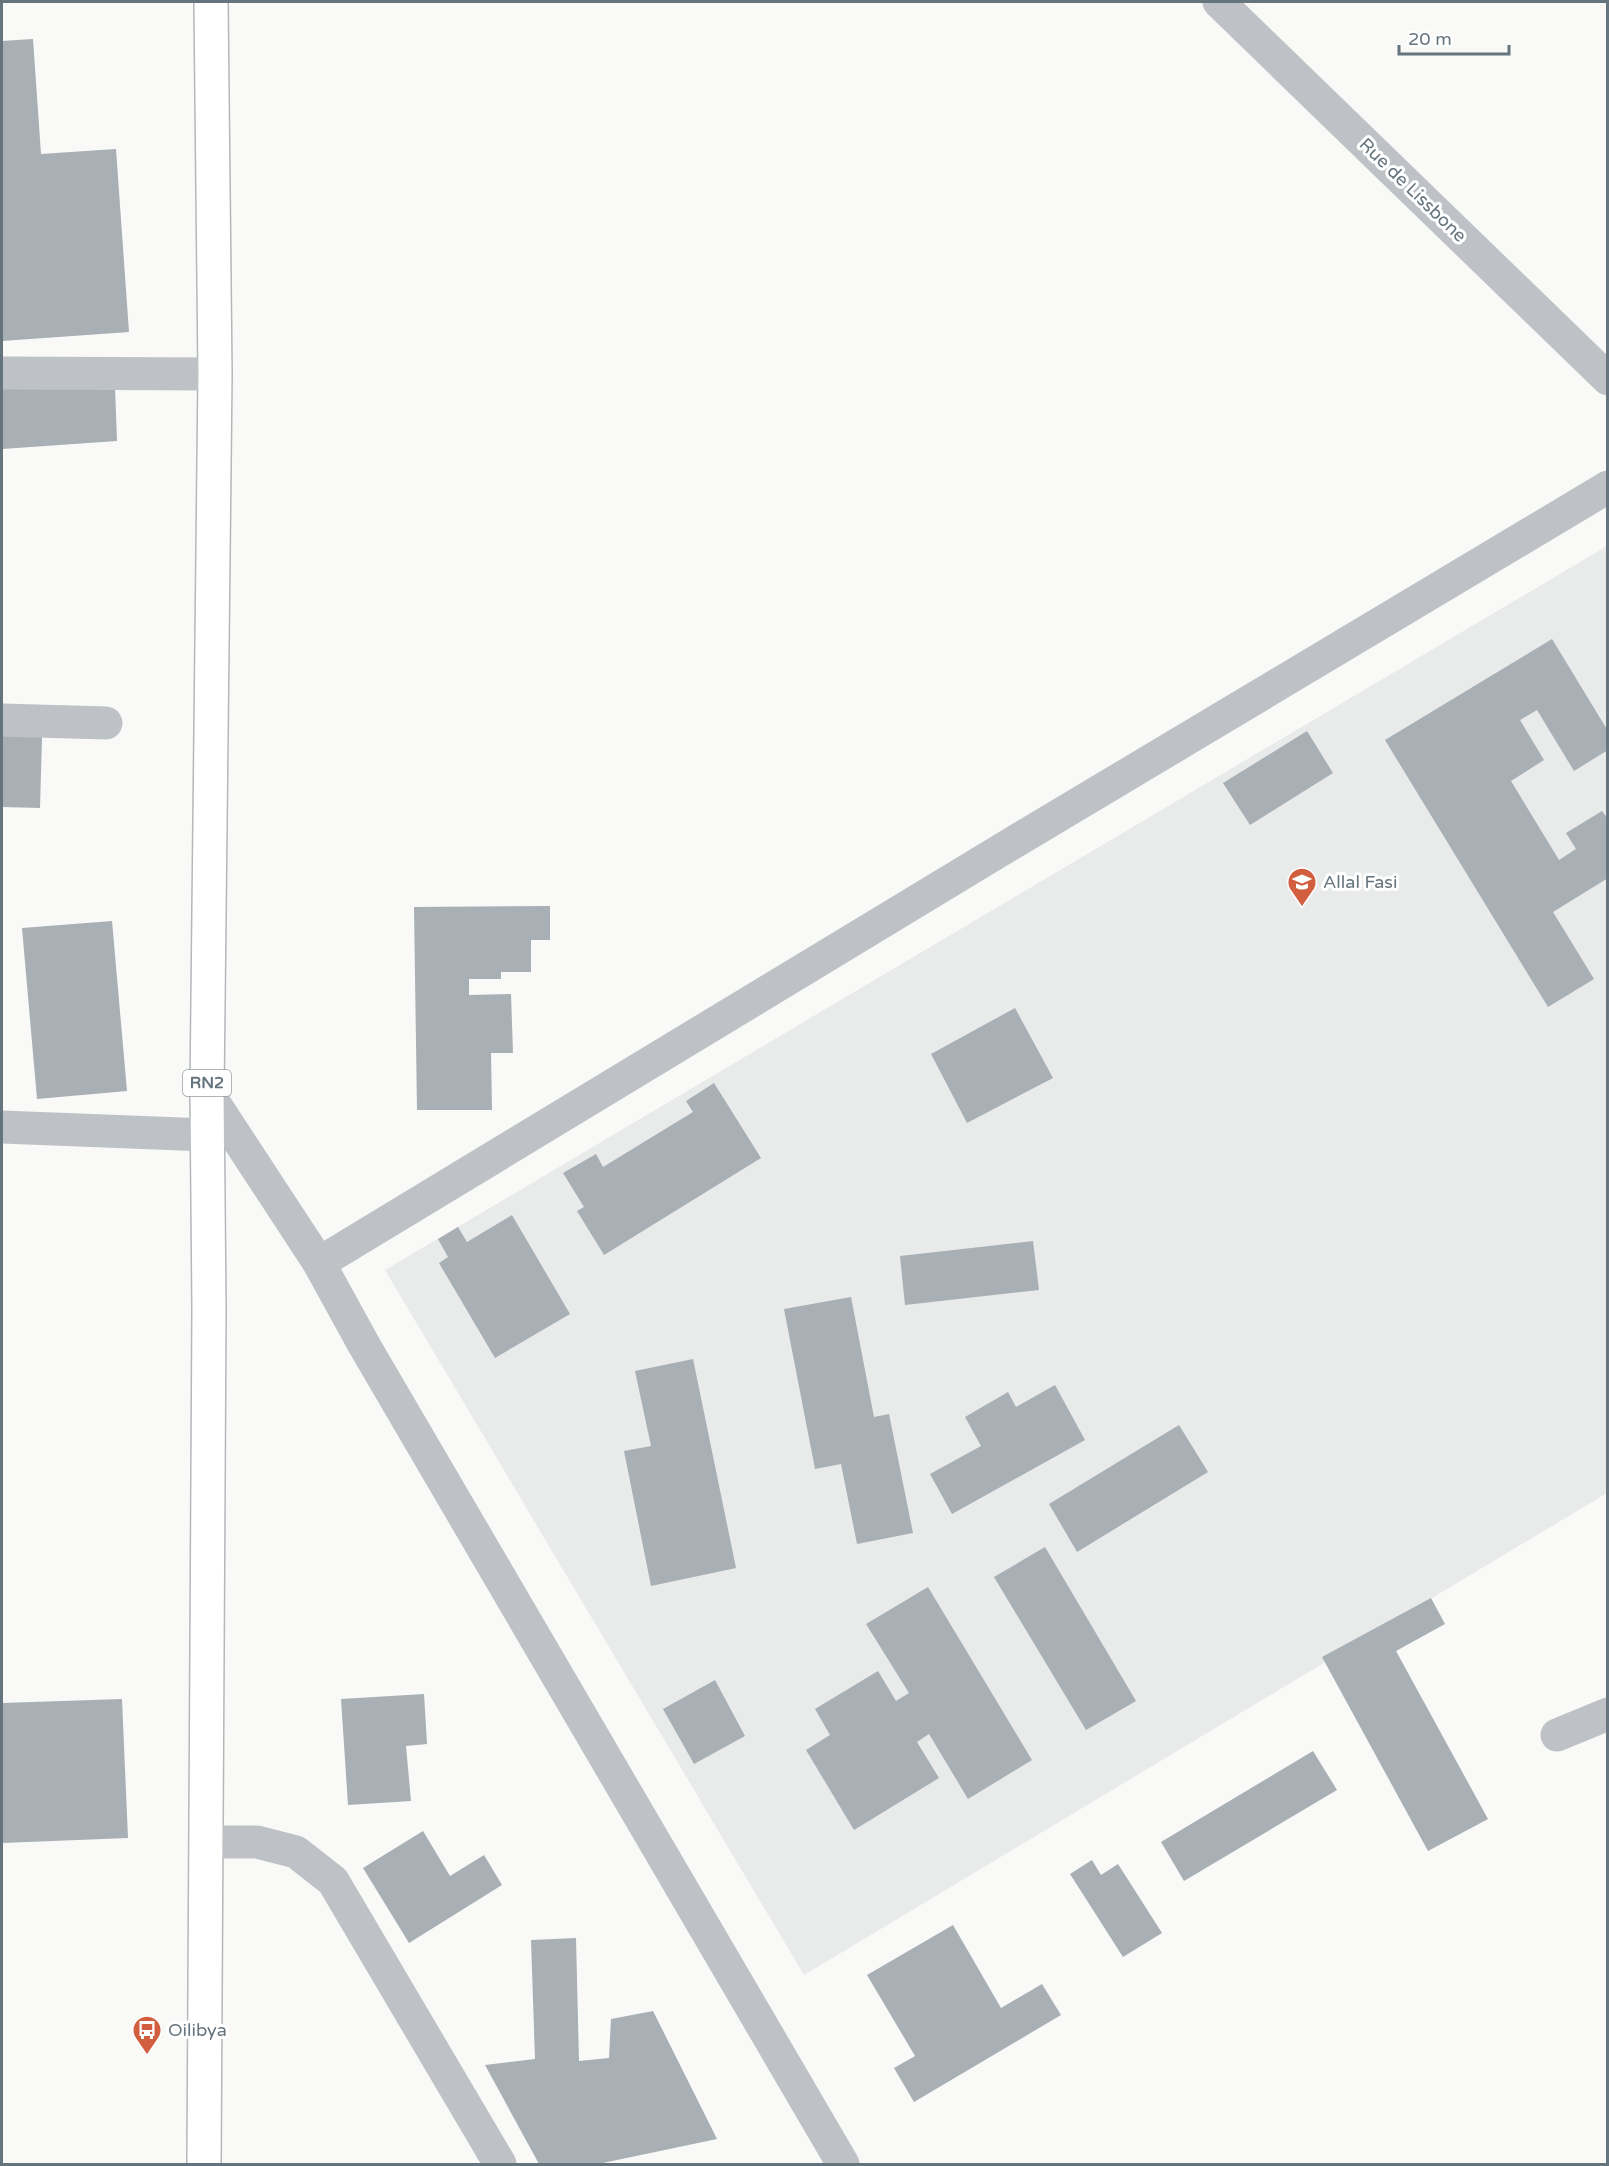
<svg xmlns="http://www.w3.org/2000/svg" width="1609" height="2166" viewBox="0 0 1609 2166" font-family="'Varela Round',sans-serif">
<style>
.built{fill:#e9eaea}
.building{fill:#a8afb5}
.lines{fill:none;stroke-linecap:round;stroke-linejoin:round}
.trunk-casing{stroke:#b4b8bb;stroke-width:36}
.minor{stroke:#bec2c6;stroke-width:33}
.tertiary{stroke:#bec2c6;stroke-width:33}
.trunk{stroke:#fff;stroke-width:33}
.labels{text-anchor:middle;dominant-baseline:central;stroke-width:6;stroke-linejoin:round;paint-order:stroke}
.shield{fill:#fff;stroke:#949ea5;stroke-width:1.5}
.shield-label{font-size:16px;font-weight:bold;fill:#66747e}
.street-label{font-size:18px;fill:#66747e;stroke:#fff}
.poi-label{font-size:18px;fill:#66747e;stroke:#fff;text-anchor:start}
</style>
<rect width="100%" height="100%" fill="#f9f9f7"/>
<polygon class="built" points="1607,546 1607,1493 804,1975 385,1270"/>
<g class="building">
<polygon points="33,39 41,154 116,149 129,332 2,341 2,41"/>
<polygon points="2,383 115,386 117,441 2,449"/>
<polygon points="1552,639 1608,731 1608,750 1574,771 1537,710 1520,720 1544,760 1511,781 1559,860 1576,849 1566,833 1602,811 1608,819 1608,878 1553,912 1594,979 1548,1007 1385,740"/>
<polygon points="1307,731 1333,773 1250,825 1223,783"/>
<polygon points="2,736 42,737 40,808 2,807"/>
<polygon points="550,906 550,940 531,940 531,972 501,972 501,979 469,979 469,995 511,994 513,1053 491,1053 492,1110 417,1110 414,907"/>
<polygon points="112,921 127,1091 37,1099 22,928"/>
<polygon points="1015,1008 1053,1078 967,1123 931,1054"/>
<polygon points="714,1083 761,1158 604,1255 577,1211 584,1207 563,1173 596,1154 603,1167 693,1112 686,1101"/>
<polygon points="512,1215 570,1314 495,1358 439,1263 448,1257 438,1239 458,1227 467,1242"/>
<polygon points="1033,1241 1039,1290 905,1305 900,1256"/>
<polygon points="851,1297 874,1417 889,1414 913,1533 857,1544 841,1464 815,1469 784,1309"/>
<polygon points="693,1359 736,1568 651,1586 624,1451 651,1446 635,1371"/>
<polygon points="1055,1385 1085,1440 952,1514 930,1474 981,1446 965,1417 1008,1392 1016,1407"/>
<polygon points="1179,1425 1208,1472 1077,1552 1049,1504"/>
<polygon points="1045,1547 1136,1701 1086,1730 994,1577"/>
<polygon points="928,1587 1032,1760 968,1799 929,1734 917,1742 939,1778 854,1830 806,1750 830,1735 815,1709 878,1671 896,1701 909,1693 866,1624"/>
<polygon points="1431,1598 1445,1624 1396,1651 1488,1819 1428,1851 1322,1657"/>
<polygon points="715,1680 745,1736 694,1764 663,1709"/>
<polygon points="424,1694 427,1744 406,1746 411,1801 348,1805 341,1699"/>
<polygon points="122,1699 128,1838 2,1843 2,1703"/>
<polygon points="1313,1751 1337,1790 1184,1881 1161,1842"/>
<polygon points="423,1831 450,1876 484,1855 502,1885 409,1943 363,1868"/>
<polygon points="1092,1860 1101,1875 1118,1864 1162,1933 1123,1957 1070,1874"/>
<polygon points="953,1925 1001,2008 1042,1984 1061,2015 914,2102 894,2068 915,2056 867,1975"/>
<polygon points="576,1938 579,2061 609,2058 611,2019 653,2011 717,2139 598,2164 539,2164 485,2065 535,2059 531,1940"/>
</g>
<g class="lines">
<g class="trunk-casing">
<polyline id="trunk" points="204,2164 209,1309 207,1092 215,374 211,2"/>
</g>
<g class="minor">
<polyline points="2,373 215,374"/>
<polyline points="2,720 106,723"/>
<polyline points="207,1092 319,1263 364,1345 843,2164"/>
<polyline points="2,1127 207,1135"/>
<polyline points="319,1263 1001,850 1608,487"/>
<polyline points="1557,1735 1608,1714"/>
<polyline points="206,1842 257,1842 296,1852 333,1881 500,2164"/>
</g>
<polyline class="tertiary" points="1219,2 1608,379"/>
<use href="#trunk" class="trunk"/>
</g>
<defs>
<g id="school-pin" transform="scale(1.5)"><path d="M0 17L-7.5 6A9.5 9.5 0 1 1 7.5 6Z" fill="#d05e3f" stroke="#fff"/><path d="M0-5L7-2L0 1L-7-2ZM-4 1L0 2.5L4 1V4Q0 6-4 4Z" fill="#fff"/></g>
<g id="bus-pin" transform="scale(1.5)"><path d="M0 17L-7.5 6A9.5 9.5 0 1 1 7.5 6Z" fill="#d05e3f" stroke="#fff"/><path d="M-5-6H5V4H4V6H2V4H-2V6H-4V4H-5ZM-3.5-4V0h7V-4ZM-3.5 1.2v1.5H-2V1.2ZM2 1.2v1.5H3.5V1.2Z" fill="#fff"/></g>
</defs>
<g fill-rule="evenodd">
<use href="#school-pin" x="1302" y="882"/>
<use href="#bus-pin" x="147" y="2030"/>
</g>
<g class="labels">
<rect class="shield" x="183" y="1070" width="48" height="26" rx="4.5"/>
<g class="shield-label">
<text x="207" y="1083">RN2</text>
</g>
<g class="street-label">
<text transform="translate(1413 190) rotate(44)">Rue de Lissbone</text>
</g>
<g class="poi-label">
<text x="1323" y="882">Allal Fasi</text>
<text x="168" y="2030">Oilibya</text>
</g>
</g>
<rect width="1609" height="2166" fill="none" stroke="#66747e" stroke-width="6"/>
<path d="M1399 45v9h110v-9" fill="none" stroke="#66747e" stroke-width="3"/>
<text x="1408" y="45" font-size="18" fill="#66747e" stroke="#ffffff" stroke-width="4.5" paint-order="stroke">20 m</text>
</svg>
